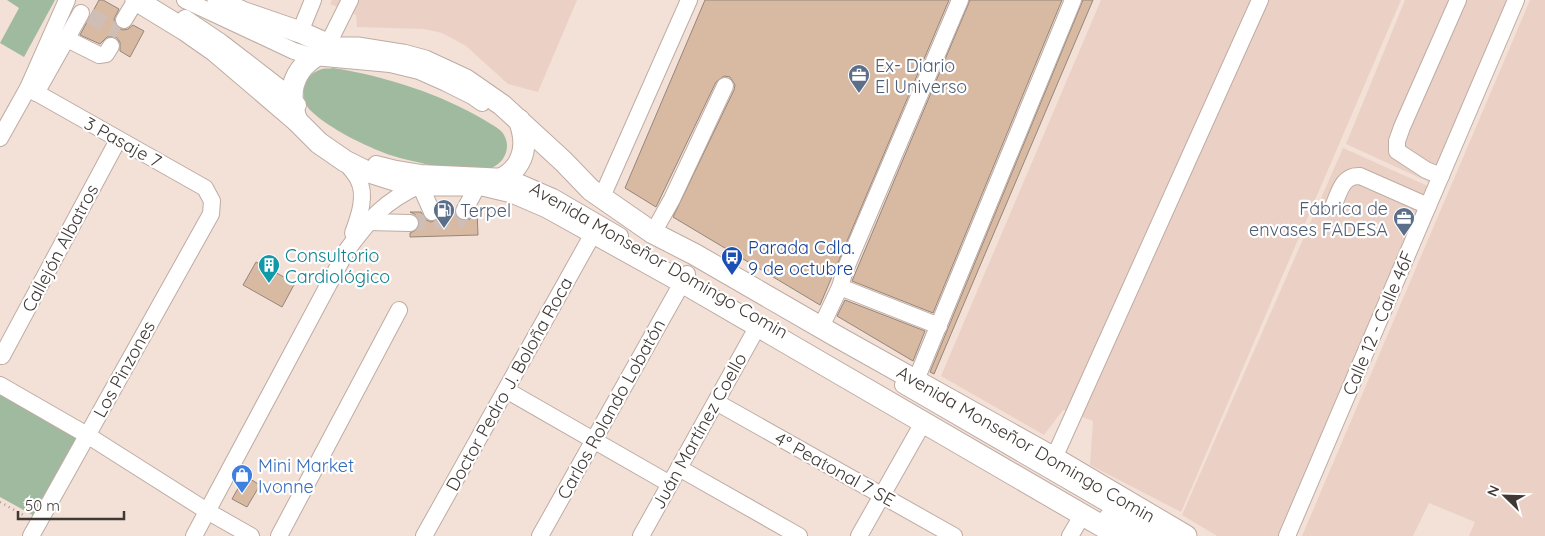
<svg xmlns="http://www.w3.org/2000/svg" width="1545" height="536" viewBox="0 0 1545 536" font-family="Quicksand,sans-serif">
<style>
.built{fill:#ebd1c5}
.green{fill:#a0ba9f}
.building{fill:#d8b9a1;stroke:#95867b}
.lines{fill:none;stroke-linecap:round;stroke-linejoin:round}
.minor-tunnel{stroke:#cfbeb6;stroke-width:16;stroke-dasharray:16 8;stroke-linecap:butt}
.minor-casing{stroke:#beaca3;stroke-width:18}
.major-casing{stroke:#beaca3;stroke-width:23}
.path{stroke:#ab9d96;stroke-width:2.5;stroke-dasharray:1 4;stroke-linecap:butt}
.minor{stroke:#fff;stroke-width:16}
.major{stroke:#fff;stroke-width:21}
.labels{text-anchor:middle;dominant-baseline:central;stroke-width:4.5;stroke-linejoin:round;paint-order:stroke}
.service-label{font-size:18px;fill:#4e5e75;stroke:#fff;text-anchor:start}
.street-label{font-size:18px;fill:#3f3834;stroke:#fff}
.transit-label{font-size:18px;fill:#164399;stroke:#fff;text-anchor:start}
.culture-label{font-size:18px;fill:#0d838f;stroke:#fff;text-anchor:start}
.shop-label{font-size:18px;fill:#366cbe;stroke:#fff;text-anchor:start}
</style>
<rect width="100%" height="100%" fill="#f3e0d7"/>
<g class="built">
<polygon points="332,0 577,0 538,92 508,84 466,46 442,33 424,29 357,27 356,15 330,4"/>
<polygon points="1101,0 1401,0 1181,512 1090,465 1093,421 1063,410 1044,435 941,376"/>
<polygon points="1405,0 1511,0 1433,184 1346,144"/>
<polygon points="1530,0 1545,0 1545,536 1469,536 1475,522 1429,503 1413,536 1302,536"/>
<polygon points="1343,148 1430,187 1279,536 1217,536 1182,515"/>
</g>
<g class="green">
<polygon points="7,0 55,0 24,57 0,43 19,8"/>
<path d="M333,68C385,76 441,94 486,121C492,125 501,129 504,135C508,142 508,150 504,157C501,163 493,168 487,170C469,175 409,161 390,155C365,146 330,129 311,111C298,98 303,74 322,69C325,68 330,69 333,68Z"/>
<polygon points="0,392 84,441 40,519 0,497"/>
</g>
<g class="building">
<polygon points="99,0 103,0 119,9 114,19 115,24 118,28 123,30 128,29 133,25 144,31 130,57 120,51 120,42 116,37 107,37 100,44 80,35"/>
<polygon points="705,0 949,0 820,305 673,217 734,90 735,85 730,77 724,76 716,82 656,207 625,188"/>
<polygon points="970,0 1062,0 933,313 852,281"/>
<polygon points="1083,0 1093,0 934,374 930,372"/>
<polygon points="476,211 477,211 478,235 410,237 410,233 418,229 420,223 416,215 410,212 421,212 426,220 431,222 440,218 442,212 454,212 456,217 464,221 470,219"/>
<polygon points="256,262 295,283 282,307 243,285"/>
<polygon points="845,300 925,331 913,361 837,316"/>
<polygon points="245,476 260,485 247,507 232,499"/>
</g>
<g class="lines">
<g class="minor-tunnel">
<polyline points="90,16 119,31"/>
<polyline points="410,223 459,220 464,211"/>
</g>
<g class="minor-casing">
<g id="minor">
<polyline points="185,0 294,51 314,57 390,64 419,71 446,83 472,96 482,103"/>
<polyline points="185,18 222,43 292,97 298,105"/>
<polyline points="124,20 136,0"/>
<polyline points="300,32 313,0"/>
<polyline points="67,39 99,55 106,54 111,46"/>
<polyline points="328,44 350,0"/>
<polyline points="28,88 205,188 212,201 211,214 31,536"/>
<polyline points="36,93 81,13"/>
<polyline points="0,138 28,88 67,0"/>
<path d="M346,163C350,168 355,173 358,179C367,195 359,217 353,233"/>
<polyline points="376,164 396,169 420,173 507,177 553,197 620,236"/>
<polyline points="1441,176 1426,170 1397,151 1397,141 1402,127 1458,0"/>
<polyline points="601,199 689,0"/>
<path d="M1333,207C1339,193 1342,175 1360,176L1428,206"/>
<polyline points="464,211 478,185"/>
<polyline points="368,222 410,223"/>
<polyline points="653,233 672,199 725,86"/>
<polyline points="840,287 939,326"/>
<polyline points="821,327 840,287 845,270 960,0"/>
<polyline points="2,356 118,140"/>
<polyline points="916,380 1073,0"/>
<polyline points="0,385 87,435 207,511 251,536"/>
<polyline points="903,385 1163,536"/>
<polyline points="506,390 670,484"/>
<polyline points="716,402 954,536"/>
<polyline points="1054,458 1260,0"/>
<polyline points="679,468 799,536"/>
<polyline points="1107,517 1139,536"/>
<path d="M194,536L347,250C371,218 383,202 420,185L432,212"/>
<polyline points="279,536 399,310"/>
<polyline points="424,536 594,232"/>
<polyline points="540,536 687,274"/>
<polyline points="641,536 758,326"/>
<polyline points="859,536 924,421"/>
<polyline points="1070,536 1083,514"/>
<polyline points="1287,536 1516,0"/>
</g>
</g>
<g class="major-casing">
<g id="major">
<polyline points="136,0 185,30 215,51 297,121 319,143 345,161 363,170 401,182 420,185 483,185 512,192 547,207 682,282 1119,536"/>
<polyline points="218,0 242,12 300,32 336,48 359,48 403,55 425,61 466,80 502,105 563,161 591,190 653,233 694,254 836,336 1054,458 1186,536"/>
<path d="M297,121C283,84 300,58 336,48"/>
<path d="M483,185C518,178 532,153 519,120"/>
</g>
</g>
<polyline class="path" points="0,502 25,516"/>
<use href="#minor" class="minor"/>
<use href="#major" class="major"/>
</g>
<defs>
<g id="office-pin" transform="scale(1.125)"><path d="M0 17L-7.5 6A9.5 9.5 0 1 1 7.5 6Z" fill="#5c6f8a" stroke="#fff"/><path d="M-6-3h4V-5.5h4V-3h4V5H-6ZM-1-4.5V-3h2v-1.5ZM-6 0V1H6V0Z" fill="#fff"/></g>
<g id="fuel-pin" transform="scale(1.125)"><path d="M0 17L-7.5 6A9.5 9.5 0 1 1 7.5 6Z" fill="#5c6f8a" stroke="#fff"/><path d="M-5.5-6h7V0h2V4h1.3V-2.5L3-4.5l.8-.8L6-3V5H2.5V1h-1V6h-7ZM-4.2-4.7v3.2H.2V-4.7Z" fill="#fff"/></g>
<g id="bus-pin" transform="scale(1.125)"><path d="M0 17L-7.5 6A9.5 9.5 0 1 1 7.5 6Z" fill="#1a4fb4" stroke="#fff"/><path d="M-5-6H5V4H4V6H2V4H-2V6H-4V4H-5ZM-3.5-4V0h7V-4ZM-3.5 1.2v1.5H-2V1.2ZM2 1.2v1.5H3.5V1.2Z" fill="#fff"/></g>
<g id="building-pin" transform="scale(1.125)"><path d="M0 17L-7.5 6A9.5 9.5 0 1 1 7.5 6Z" fill="#0f9aa8" stroke="#fff"/><path d="M-4-6H4V6H1V3H-1V6H-4ZM-2.5-4.3h1.7v1.8h-1.7ZM.8-4.3h1.7v1.8H.8ZM-2.5-1h1.7V.8h-1.7ZM.8-1h1.7V.8H.8Z" fill="#fff"/></g>
<g id="shop-pin" transform="scale(1.125)"><path d="M0 17L-7.5 6A9.5 9.5 0 1 1 7.5 6Z" fill="#3f7fe0" stroke="#fff"/><path d="M-5-2.5h2.3a2.7 3.5 0 0 1 5.4 0H5L5.5 6h-11ZM-1.5-2.5h3a1.5 2.3 0 0 0-3 0Z" fill="#fff"/></g>
</defs>
<g fill-rule="evenodd">
<use href="#office-pin" x="859" y="75"/>
<use href="#fuel-pin" x="444" y="210"/>
<use href="#office-pin" x="1404" y="218"/>
<use href="#bus-pin" x="732" y="257"/>
<use href="#building-pin" x="269" y="265"/>
<use href="#shop-pin" x="242" y="475"/>
</g>
<g class="labels">
<g class="service-label">
<text x="875" y="65">Ex- Diario<tspan x="875" dy="21">El Universo</tspan></text>
<text x="1388" y="208" text-anchor="end">Fábrica de<tspan x="1388" dy="21">envases FADESA</tspan></text>
<text x="460" y="210">Terpel</text>
</g>
<g class="street-label">
<text transform="translate(123 142) rotate(29)">3 Pasaje 7</text>
<text transform="translate(60 248) rotate(-62)">Callejón Albatros</text>
<text transform="translate(659 260) rotate(30)">Avenida Monseñor Domingo Comin</text>
<text transform="translate(1378 323) rotate(-67)">Calle 12 - Calle 46F</text>
<text transform="translate(124 369) rotate(-61)">Los Pinzones</text>
<text transform="translate(509 384) rotate(-61)">Doctor Pedro J. Boloña Roca</text>
<text transform="translate(611 409) rotate(-61)">Carlos Rolando Lobatón</text>
<text transform="translate(699 431) rotate(-61)">Juán Martínez Coello</text>
<text transform="translate(1026 444) rotate(30)">Avenida Monseñor Domingo Comin</text>
<text transform="translate(835 469) rotate(29)">4° Peatonal 7 SE</text>
</g>
<g class="transit-label">
<text x="748" y="247">Parada Cdla.<tspan x="748" dy="21">9 de octubre</tspan></text>
</g>
<g class="culture-label">
<text x="285" y="255">Consultorio<tspan x="285" dy="21">Cardiológico</tspan></text>
</g>
<g class="shop-label">
<text x="258" y="465">Mini Market<tspan x="258" dy="21">Ivonne</tspan></text>
</g>
</g>
<g transform="translate(1505 496) rotate(293)" stroke="#ffffff" stroke-width="4" paint-order="stroke">
<path d="M0-4L9 19L0 12L-9 19Z" fill="#3f3834"/>
<text y="-8" font-size="14" font-weight="bold" text-anchor="middle" fill="#3f3834">N</text>
</g>
<path d="M18 511v8h106v-8" fill="none" stroke="#3f3834" stroke-width="2.5"/>
<text x="25" y="511" font-size="15" fill="#3f3834" stroke="#ffffff" stroke-width="4" paint-order="stroke">50 m</text>
</svg>
